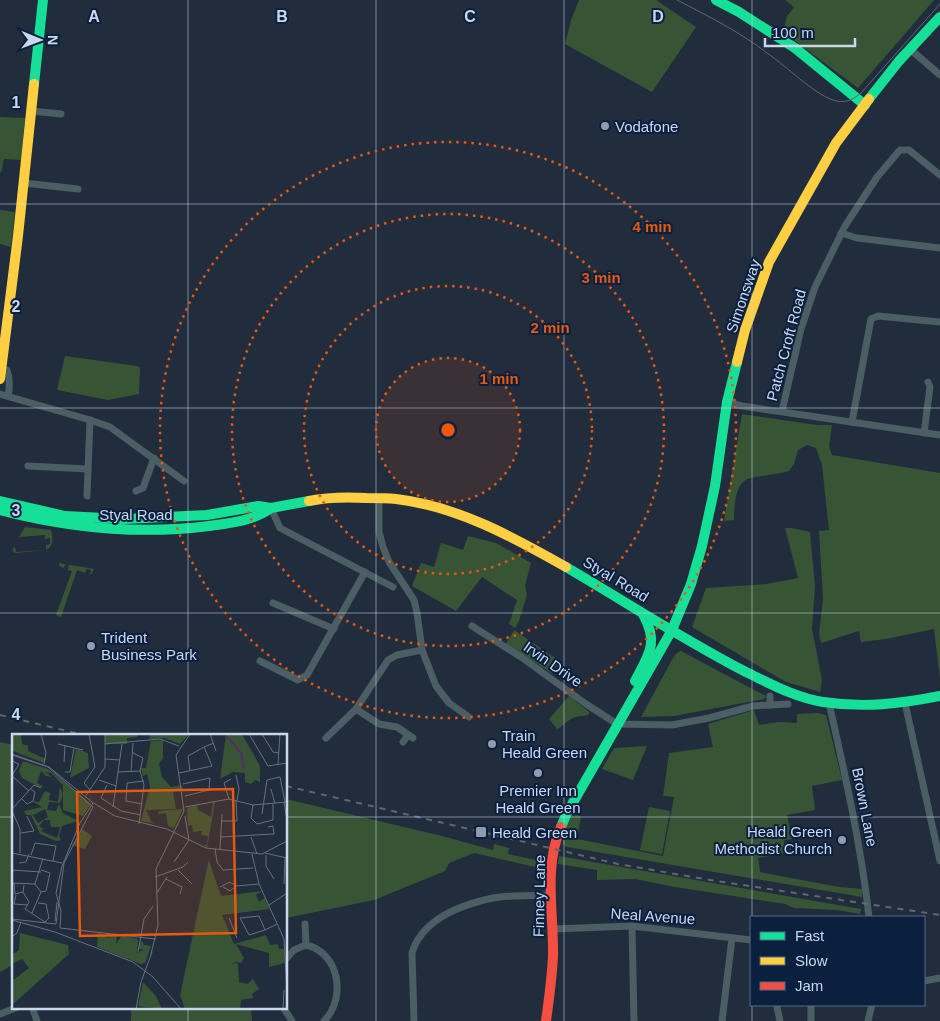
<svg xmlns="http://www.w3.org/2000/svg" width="940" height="1021" viewBox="0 0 940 1021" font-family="Arial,sans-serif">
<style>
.green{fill:#375535}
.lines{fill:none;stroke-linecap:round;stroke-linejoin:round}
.street{stroke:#4a5e64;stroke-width:7}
.fast{stroke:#16e098;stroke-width:10}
.slow{stroke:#ffcf43;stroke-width:10}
.jam{stroke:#f24e42;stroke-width:10}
.tram{stroke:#5b696f;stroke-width:1}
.rail{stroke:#5b696f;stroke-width:2;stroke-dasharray:6 6;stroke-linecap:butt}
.grid{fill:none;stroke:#cad8ed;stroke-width:1;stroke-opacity:0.55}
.ring{fill:none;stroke:#e8590c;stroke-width:2.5;stroke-dasharray:2.5 5}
.poi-dot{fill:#8f9caf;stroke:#0b1f3f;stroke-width:2}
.labels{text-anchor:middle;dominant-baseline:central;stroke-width:4;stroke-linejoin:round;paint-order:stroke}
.poi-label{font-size:15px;fill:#cad8ed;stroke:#0b1f3f;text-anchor:start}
.street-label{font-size:15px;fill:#cad8ed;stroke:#0b1f3f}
.inset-river{fill:none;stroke:#52325d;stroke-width:2.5}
.inset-road{fill:none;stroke:#657183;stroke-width:1}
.view{fill:#e8590c;fill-opacity:0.15;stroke:#e8590c;stroke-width:2.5}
.inset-edge{fill:none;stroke:#cad8ed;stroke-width:2.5}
.grid-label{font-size:16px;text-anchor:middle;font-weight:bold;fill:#cad8ed;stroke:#0b1f3f;stroke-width:4;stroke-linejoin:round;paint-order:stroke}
.centre{fill:#e8590c;stroke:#0b1f3f;stroke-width:2.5}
.ring-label{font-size:15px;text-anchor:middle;font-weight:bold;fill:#e8590c;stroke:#0b1f3f;stroke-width:4;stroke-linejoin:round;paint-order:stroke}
</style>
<rect width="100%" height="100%" fill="#212c3d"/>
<g class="green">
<polygon points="579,0 656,0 696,27 652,92 565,44 571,20"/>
<polygon points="785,0 934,0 858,88 783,32 787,16 794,7"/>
<polygon points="0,117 25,118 21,160 4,159 1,173 0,172"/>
<polygon points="0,210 15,212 11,247 0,244"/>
<polygon points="65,356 137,366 140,368 139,394 108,400 57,390"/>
<path d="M742,414L817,425H832L829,446L832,455L940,473V679L934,629L886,639L861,642L859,631L821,643L819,633L823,599L819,531L829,530L822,465L816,448L807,445L798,450L794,464L789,471C750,482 735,466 734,520L724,521Z"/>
<path d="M25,527L51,530C53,538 54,546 46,550L16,553L13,552V548L15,547L16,552L46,550V545L50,544V538L45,539V535L19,537Z"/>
<polygon points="785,528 791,528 810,532 815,586 812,629 822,680 820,692 786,682 692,627 706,588 766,584 798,578"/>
<polygon points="468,536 496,543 531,563 525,585 527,595 519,621 515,628 509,624 517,600 482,577 456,611 412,586 421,563 434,567 441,543 463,550"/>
<polygon points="59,563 94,569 91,575 90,574 91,570 87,569 85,573 77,570 61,617 56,615 72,571 68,570 69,565 65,564 64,568 59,566"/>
<polygon points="514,630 561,662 551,673 506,644"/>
<polygon points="681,651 758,692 766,696 764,699 674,716 641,717 674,656 678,652"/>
<path d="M569,696L589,712V714C584,717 581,715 576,717C569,718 564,726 557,729L549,719Z"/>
<path d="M754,710L759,725L778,722L797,723V714L817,713L826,715L842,780L812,786L815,810L787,815L792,839L784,840L786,853L758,858L760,872L839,887L862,889V897L567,847L563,844C562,833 567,825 572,816L577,815L581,817L577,839L663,856L674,797L663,796L669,753L713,747L708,724Z"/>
<polygon points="0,742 14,745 14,964 0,972"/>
<polygon points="647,746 633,780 602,769 614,748"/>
<polygon points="286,799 442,836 493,850 494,844 509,848 508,854 545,862 544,869 474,853 449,863 445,871 374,900 286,918"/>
<polygon points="649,807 670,811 662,854 640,850"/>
<polygon points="559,856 861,909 860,914 837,910 794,908 785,904 675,887 635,879 597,880 597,870 558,864"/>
<polygon points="131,1007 251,1007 252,1021 131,1021"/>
</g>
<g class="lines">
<g class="street">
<polyline points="910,49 940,75"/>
<polyline points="31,111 61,114"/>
<polyline points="24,183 78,189"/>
<polyline points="841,233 857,238 940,248"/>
<path d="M2,369L7,370C10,379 10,387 8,396"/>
<polyline points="0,394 90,420 110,427 184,481"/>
<polyline points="727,402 742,406 940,435"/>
<polyline points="782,411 801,329 815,287 845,226 877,177 900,150 909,150 940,175"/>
<polyline points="852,422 871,319 878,316 940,322"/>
<polyline points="924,433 930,387 928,382"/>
<polyline points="28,466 88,469"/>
<polyline points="136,491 143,488 154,458"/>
<polyline points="87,496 90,420"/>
<polyline points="379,498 379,532 383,547 389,562 414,600 417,613 422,650 436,686 449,703 469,717"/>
<polyline points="271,508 280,528 393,587"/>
<polyline points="273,603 334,629"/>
<polyline points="472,626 521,657 586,704 617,724 672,725 709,718 753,706 770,705"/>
<polyline points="260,661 298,680 307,675 365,572"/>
<polyline points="770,696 770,705 788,704"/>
<path d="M829,703C845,774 861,845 869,917"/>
<polyline points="905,703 940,861"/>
<polyline points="356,709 379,724 397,727 413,738"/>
<polyline points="326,738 356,709 388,660 397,655 422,650"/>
<polyline points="403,742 408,735"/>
<polyline points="305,924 306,945"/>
<polyline points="632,926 634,1021"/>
<polyline points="553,929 632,926 751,940"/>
<path d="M286,959L294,950L306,945C339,952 347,998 324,1021"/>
<polyline points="924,981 940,978"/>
<polyline points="811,1005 811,1021"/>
<polyline points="32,1007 37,1021"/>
<polyline points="283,1007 292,1021"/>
<polyline points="777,1007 780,1021"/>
<polyline points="0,1014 18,1007"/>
<path d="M414,1021L412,953C422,919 460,905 493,898C511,895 532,896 550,895"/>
<polyline points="722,1021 732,938"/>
<polyline points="868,1021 872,1005"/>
</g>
<g class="fast">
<polyline points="716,0 739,12 795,48 865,105"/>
<polyline points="34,84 43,0"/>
<polyline points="869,99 899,61 940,17"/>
<polyline points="0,501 65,516 124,519 207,515 258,506 271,508 309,501"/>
<path d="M0,510C69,528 138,535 209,526C231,523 253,521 271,508"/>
<path d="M566,567C626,602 684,640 746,672C771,684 796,698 823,702C864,708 900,704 940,696"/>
<path d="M635,681C649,654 659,643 643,614"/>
<polyline points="561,827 567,813 672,630 691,584 702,546 715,486 727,402 737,362"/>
</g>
<g class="slow">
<polyline points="737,362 745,330 769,262 836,143 869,99"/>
<polyline points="0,379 18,236 34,84"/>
<path d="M309,501C328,497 346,497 366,498C376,498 386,498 396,499C457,506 513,537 566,567"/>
</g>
<path class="jam" d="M546,1021C549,999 552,978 553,956C554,914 543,867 561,827"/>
<path class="tram" d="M677,0C708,16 740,32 767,53C785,65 814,94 833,100C844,104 853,100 861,93L940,4"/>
<g class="rail">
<polyline points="0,715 84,735"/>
<polyline points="286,786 618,864 710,880 940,915"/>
</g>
</g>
<path class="grid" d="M188,0V735M376,0V1021M564,0V1021M752,0V917M0,204H940M0,408H940M0,613H940M0,817H14M286,817H940M752,1005V1021M188,1007V1021"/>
<circle cx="448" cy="430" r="72" fill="#e8590c" fill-opacity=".12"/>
<g class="ring">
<circle cx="448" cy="430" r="72"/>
<circle cx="448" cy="430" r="144"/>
<circle cx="448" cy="430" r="216"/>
<circle cx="448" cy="430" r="288"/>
</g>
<g class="poi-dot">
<circle cx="605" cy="126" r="5"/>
<circle cx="91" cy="646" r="5"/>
<circle cx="492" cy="744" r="5"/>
<circle cx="538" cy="773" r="5"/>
<rect x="475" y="826" width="12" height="12" rx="2.5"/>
<circle cx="842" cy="840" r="5"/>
</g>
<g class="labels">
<g class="poi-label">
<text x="615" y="126">Vodafone</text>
<text x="101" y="637">Trident<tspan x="101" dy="17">Business Park</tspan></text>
<text x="502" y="735">Train<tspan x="502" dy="17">Heald Green</tspan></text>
<text x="538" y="790" text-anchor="middle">Premier Inn<tspan x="538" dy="17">Heald Green</tspan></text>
<text x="832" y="831" text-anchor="end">Heald Green<tspan x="832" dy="17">Methodist Church</tspan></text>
<text x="492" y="832">Heald Green</text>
</g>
<g class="street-label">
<text transform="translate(743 296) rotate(-71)">Simonsway</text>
<text transform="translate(786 345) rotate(-75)">Patch Croft Road</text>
<text x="136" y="514">Styal Road</text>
<text transform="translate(616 579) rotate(31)">Styal Road</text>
<text transform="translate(553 664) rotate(35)">Irvin Drive</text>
<text transform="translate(865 807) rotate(79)">Brown Lane</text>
<text transform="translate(539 896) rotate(-89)">Finney Lane</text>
<text transform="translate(653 916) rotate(4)">Neal Avenue</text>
</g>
</g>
<g transform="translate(12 734)">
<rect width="275" height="275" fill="#212c3d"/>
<path d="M0,0H9L10,10L16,12V17L34,25L32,29L1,17ZM93,0H125V3L115,4V10H93ZM137,0H177L168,10L153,4L138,5ZM214,0H230L248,32V48L243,46L239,50L233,48V39L221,38L208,45ZM151,6V24L147,30L150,43L159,53L170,51L171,56L161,58L164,75L134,76L139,87L145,90L129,87L138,53L135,40L131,42L129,34H134L139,7ZM64,15L76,19L77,34L58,44ZM11,27L36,35L79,70L71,82L51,76V51L39,39L33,38L40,43L34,42L29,37L25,49L31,52L29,54L10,44L7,37ZM48,53L51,60L48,69L37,68L35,76L44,77L47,70L51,79L66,87L50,92L47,102L49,106L44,107L28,100L19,81H14L12,77L30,73L20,67L27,68L33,57L38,59L37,66L46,68L47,59H40H47ZM33,75L36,83L26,89L21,81ZM32,86H38L39,93H48L45,104L29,97L36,92L31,95L27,92ZM201,68H203L195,114L192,111H195L196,102L189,101L190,97L181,98L180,91L176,92L175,74L185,71L186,76L199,83ZM171,75L162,94L156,92L154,79L146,80L147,77ZM70,95L80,102L73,115L60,111ZM199,116L197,127L209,162L250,157L244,161L247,168L253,164L257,175L210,181L222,210L254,201L258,211L266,210L267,215H272L273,229L257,233V219L224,210L232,224L229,229L225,228L219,230L226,229L227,248L235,250L241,245L247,255L240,260L241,264L229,266L228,275H173L168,261ZM86,198L96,204L105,199L104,210L110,201L126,205L125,219L131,216L126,214L130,206L132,211L139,212L133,229L129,230L85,213ZM8,199L56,211L57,220L0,271V247L17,234L10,225L2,229L0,227V221L7,216ZM131,248L144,262L150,275L126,272Z" fill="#375535" fill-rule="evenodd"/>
<path class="inset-river" d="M214,1L229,19L232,35"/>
<path class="inset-road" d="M29,0L34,19L32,30M77,0L83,33L72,49L78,56M198,0L204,17M237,0L256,32L275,29M250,0L261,18L267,19M46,10L71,16M93,10L148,5L167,12M121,19L131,24L128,37L132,51L127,90M0,20L37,33L80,68L103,82L155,95L194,114L250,120L275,107M0,21L36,33L81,73L52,129L44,190L0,185M93,25L108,26M0,27L7,30L1,40M52,28L53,11M266,30L268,0M178,37L176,22L192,13M53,38H58L62,14M106,38L128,37M119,38L121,9M167,39L200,32L192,13L202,9M224,41L227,55L225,67M0,42L17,57M87,46L104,52M171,50L198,44L197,56L173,62M95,51L89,64L109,77L129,81M259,55L263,70M73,63L93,33V0M10,65L15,70L21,67L23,58L19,55M217,65L212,49L219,45M272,68L275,86M81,69L68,89L50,132L44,159L49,177L48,194L144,205M130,70L114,67L115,49L132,47M241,71L239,84L245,90M101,73L110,10M173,73L217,65L241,71L275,68M0,75L22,51L29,54M0,77L8,95V119M250,80L255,46L268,43L273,68M173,82L177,106M209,87H225L224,67M245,90L261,86V70M9,99L22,97L15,82M208,103L262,100L261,92L256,93M239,103L245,120M203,115L205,128L211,136L241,134M208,115L210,80M0,119L50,129M253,119L275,124M240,120L247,150L272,205L275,257M19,121L23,109L44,112L41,127M254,121V132L262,145M162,128L177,106M7,129L14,128L17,120M0,136L29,138M166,136L180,150M143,143L171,133L176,128M154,145L170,153L168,160M0,149L23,150L31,124M2,149L3,160L11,158M272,150L273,123M12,151L11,158L17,168L13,175L33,188L37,184L34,170L26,169M224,152L247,150M208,153L218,148L224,152L218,157L211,153M29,158L34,157L38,139L29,136M145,159L155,143M4,161L2,170L16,171M257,171L275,159M20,179L29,158L23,150M217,184L225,204M0,186L43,198L121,228L141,243L169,275M43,187L45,168M253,196L247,182L228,184L237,201L253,196L265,190M0,203L5,199L9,188M126,218L132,185L141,172M139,220L146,191L144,135L172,77L164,21L178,0M124,275L129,248L140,218M271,275L272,256"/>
<path class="view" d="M221,55L224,199L68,202L65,58Z"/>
<rect width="275" height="275" class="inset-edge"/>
</g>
<g class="grid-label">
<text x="94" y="22">A</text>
<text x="282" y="22">B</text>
<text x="470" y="22">C</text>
<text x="658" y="22">D</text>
<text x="16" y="108">1</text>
<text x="16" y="312">2</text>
<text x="16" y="516">3</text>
<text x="16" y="720">4</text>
</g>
<circle cx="448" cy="430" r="8" class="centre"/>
<g class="ring-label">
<text x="652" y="232">4 min</text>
<text x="601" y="283">3 min</text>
<text x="550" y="333">2 min</text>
<text x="499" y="384">1 min</text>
</g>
<rect x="750" y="916" width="175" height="90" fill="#0b1f3f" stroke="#576985"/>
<rect x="760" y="932" width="25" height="8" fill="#16e098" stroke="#576985"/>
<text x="795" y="941" font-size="15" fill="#cad8ed">Fast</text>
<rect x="760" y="957" width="25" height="8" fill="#ffcf43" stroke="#576985"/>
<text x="795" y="966" font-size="15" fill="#cad8ed">Slow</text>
<rect x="760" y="982" width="25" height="8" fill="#f24e42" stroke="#576985"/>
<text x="795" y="991" font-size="15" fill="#cad8ed">Jam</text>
<g transform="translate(40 40) rotate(91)" stroke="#0b1f3f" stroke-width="4" paint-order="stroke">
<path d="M0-4L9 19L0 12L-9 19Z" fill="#cad8ed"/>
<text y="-8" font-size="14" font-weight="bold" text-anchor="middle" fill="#cad8ed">N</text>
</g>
<path d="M765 38v8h90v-8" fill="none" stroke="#cad8ed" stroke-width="2.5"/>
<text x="772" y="38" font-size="15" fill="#cad8ed" stroke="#0b1f3f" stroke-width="4" paint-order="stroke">100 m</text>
</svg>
